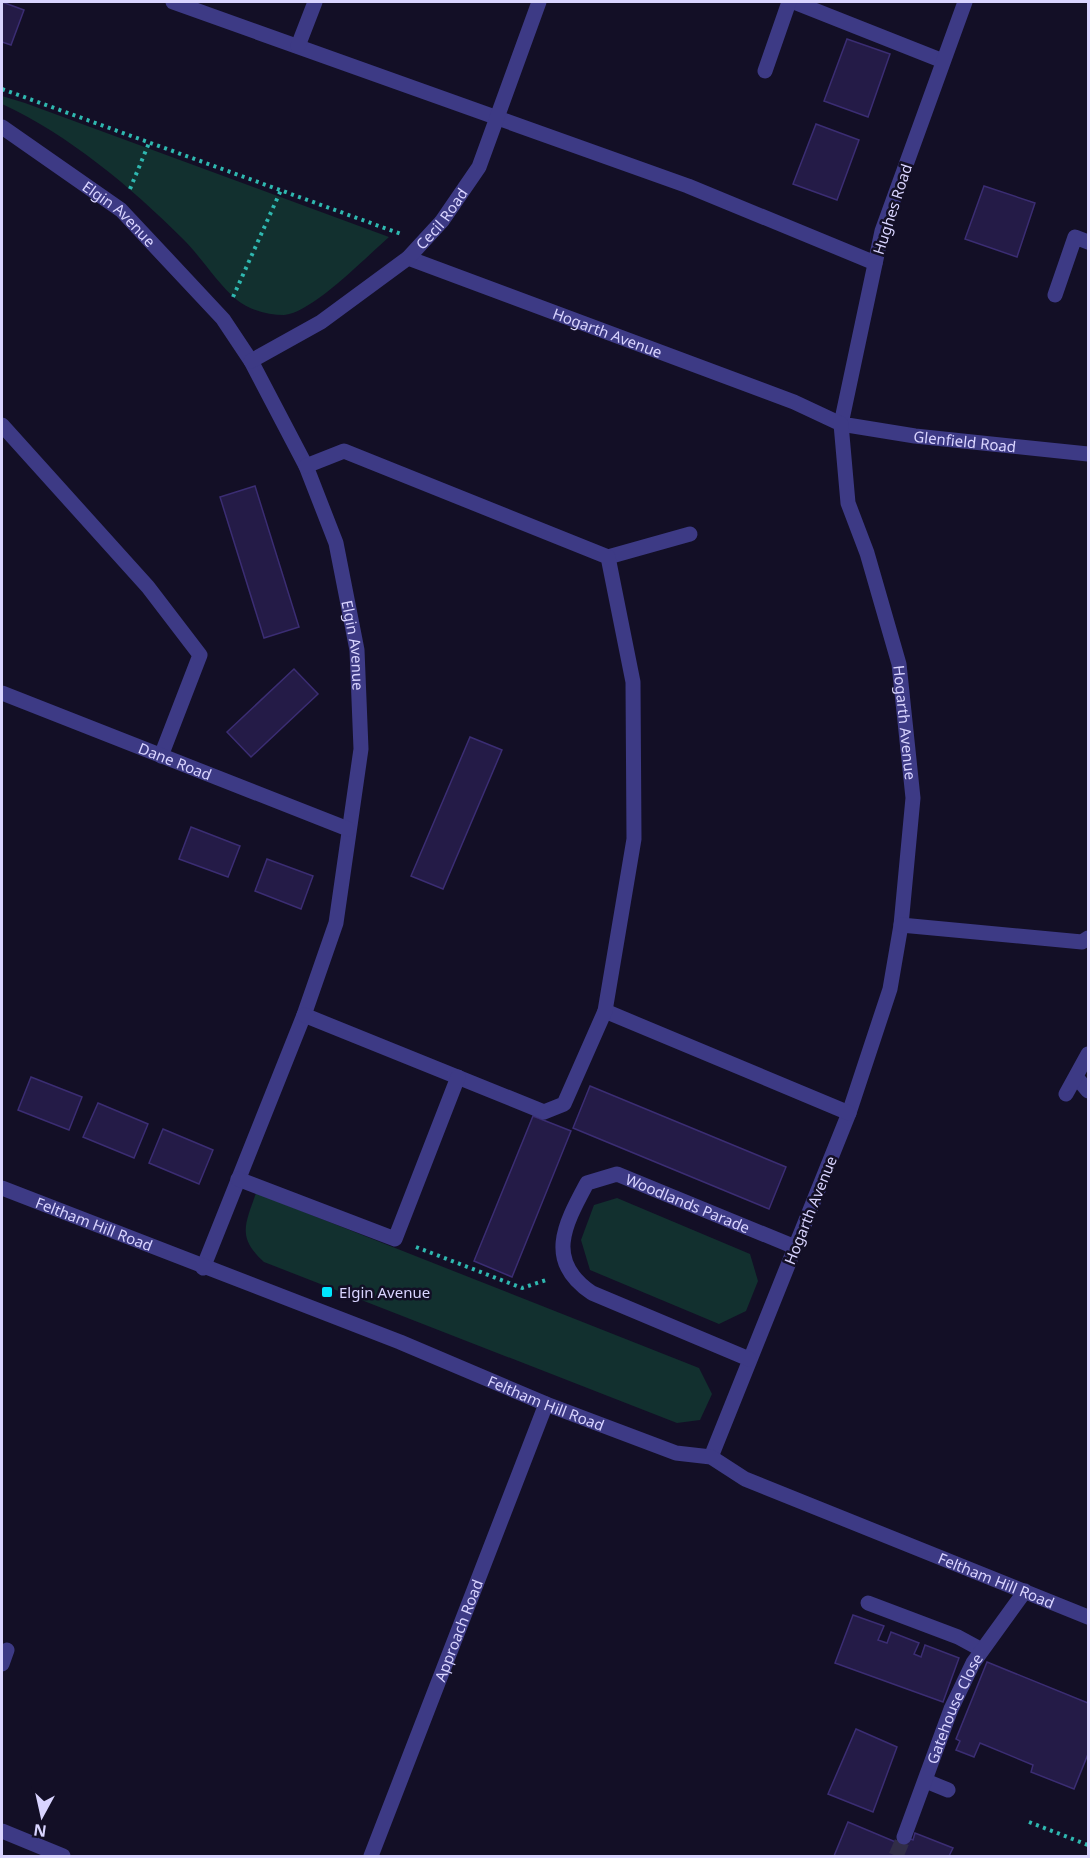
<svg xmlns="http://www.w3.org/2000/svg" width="1090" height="1858" viewBox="0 0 1090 1858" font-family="'Noto Sans',sans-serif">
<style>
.green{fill:#12302f}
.building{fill:#241b47;stroke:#3b2d73;stroke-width:1.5}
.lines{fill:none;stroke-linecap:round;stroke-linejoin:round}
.minor-tunnel{stroke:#312d47;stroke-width:15;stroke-dasharray:15 8;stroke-linecap:butt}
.path{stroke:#2fb8b0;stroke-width:4;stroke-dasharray:3 4.5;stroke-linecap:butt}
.minor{stroke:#3d3a85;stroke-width:15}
.poi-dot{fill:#00e5ff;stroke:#130f26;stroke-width:2}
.labels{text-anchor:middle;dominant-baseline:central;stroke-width:5;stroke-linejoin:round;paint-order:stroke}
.street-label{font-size:15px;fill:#d9d4ff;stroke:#130f26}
.poi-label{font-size:15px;fill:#d9d4ff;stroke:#130f26;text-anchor:start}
</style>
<rect width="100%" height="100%" fill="#130f26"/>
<g class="green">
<path d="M2,96L25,103L389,237C366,257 312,313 284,315C269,315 249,310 237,300C217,283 202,258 183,239C131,187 69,135 2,104Z"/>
<path d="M256,1193L699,1368L712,1394L700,1420L677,1423L264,1262C237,1237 245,1225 256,1193Z"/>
<polygon points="617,1198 750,1254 758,1281 746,1311 719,1324 590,1270 581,1240 594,1205"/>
</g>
<g class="building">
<polygon points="2,2 24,10 11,45 2,42"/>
<polygon points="847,39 890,54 868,117 824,101"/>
<polygon points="816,124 859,140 837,200 793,184"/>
<polygon points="984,186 1035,203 1017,257 965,239"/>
<polygon points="255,486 299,627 264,638 220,497"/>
<polygon points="294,669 318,694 251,757 227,732"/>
<polygon points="470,737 502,750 443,889 411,876"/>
<polygon points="191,827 240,846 228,877 179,859"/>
<polygon points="267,859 313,876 301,909 255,891"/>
<polygon points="31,1077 82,1097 69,1130 18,1110"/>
<polygon points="590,1086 786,1167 769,1209 573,1128"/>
<polygon points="98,1103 148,1124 134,1158 83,1137"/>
<polygon points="533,1116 571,1131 512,1277 474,1261"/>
<polygon points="163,1129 213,1150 199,1184 149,1163"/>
<polygon points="853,1615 884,1626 878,1640 887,1643 891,1632 919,1643 914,1654 921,1657 925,1645 959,1658 943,1702 835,1663"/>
<polygon points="987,1662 1088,1703 1088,1754 1074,1789 1031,1772 1033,1765 980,1743 974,1757 956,1750 960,1741 956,1739"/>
<polygon points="856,1729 897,1747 873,1812 828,1794"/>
<polygon points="848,1822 898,1843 901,1835 913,1840 915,1833 953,1848 949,1856 834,1856"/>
</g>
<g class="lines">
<polyline class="minor-tunnel" points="896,1856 904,1837"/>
<g class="path">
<polyline points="2,89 401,234"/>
<polyline points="130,189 149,143"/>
<polyline points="233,297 281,190"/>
<polyline points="416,1247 522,1288 549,1279"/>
<polyline points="1029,1822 1088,1845"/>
</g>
<g class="minor">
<polyline points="173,2 688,186 875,263"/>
<polyline points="794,2 943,61"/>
<path id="s1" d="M965,2L882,231L841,424L915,436L1088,454"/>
<polyline points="298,46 315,2"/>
<polyline points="765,71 789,2"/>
<path id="s2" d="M2,127L121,210L223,319L251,361L306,466L336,543L357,650L361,749L336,923L304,1015L203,1268"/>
<path id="s3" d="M408,258L794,402L841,424L848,503L867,553L899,664L913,798L901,925L890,989L849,1113L711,1457"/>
<polyline points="1055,295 1075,237 1088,242"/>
<path id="s4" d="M251,361L321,322L408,258L442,221L479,167L539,2"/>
<polyline points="2,425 148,587 200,655 161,756"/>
<polyline points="608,557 690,534"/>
<path id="s5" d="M2,693L348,829"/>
<polyline points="901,925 1082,942 1088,938"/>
<polyline points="605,1011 849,1113"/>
<polyline points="304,1015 544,1112 564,1104 605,1011 634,839 633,682 608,557 344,451 306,466"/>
<polyline points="1077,1078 1088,1091"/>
<polyline points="1066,1094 1088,1054"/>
<polyline points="238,1179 395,1239 458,1077"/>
<path id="s6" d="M2,1188L400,1342L546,1404L676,1453L711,1457L745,1479L1088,1617"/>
<path id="s7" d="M749,1359L592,1293C544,1261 565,1224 587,1183L617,1174L795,1247"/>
<polyline points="868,1603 958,1637 982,1650"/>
<polyline points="2,1664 7,1650"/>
<polyline points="926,1781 948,1790"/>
<polyline points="2,1831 63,1856"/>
<path id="s8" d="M904,1837L951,1709L973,1663L1025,1591"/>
<path id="s9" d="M371,1856L546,1404"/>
</g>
</g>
<rect class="poi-dot" x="321" y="1286" width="12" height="12" rx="3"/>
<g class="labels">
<g class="street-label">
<text transform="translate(892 209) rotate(-72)">Hughes Road</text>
<text stroke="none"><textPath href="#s2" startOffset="146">Elgin Avenue</textPath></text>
<text stroke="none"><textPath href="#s4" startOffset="240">Cecil Road</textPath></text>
<text stroke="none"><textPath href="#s3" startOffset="213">Hogarth Avenue</textPath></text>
<text stroke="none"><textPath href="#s1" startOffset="566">Glenfield Road</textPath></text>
<text stroke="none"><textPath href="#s2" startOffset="650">Elgin Avenue</textPath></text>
<text stroke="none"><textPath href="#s3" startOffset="771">Hogarth Avenue</textPath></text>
<text stroke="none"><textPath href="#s5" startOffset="186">Dane Road</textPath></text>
<text stroke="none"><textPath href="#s7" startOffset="404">Woodlands Parade</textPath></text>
<text transform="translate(810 1210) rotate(-68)">Hogarth Avenue</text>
<text stroke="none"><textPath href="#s6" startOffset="99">Feltham Hill Road</textPath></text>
<text stroke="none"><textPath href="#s6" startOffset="585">Feltham Hill Road</textPath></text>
<text stroke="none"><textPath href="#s6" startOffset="1071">Feltham Hill Road</textPath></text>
<text stroke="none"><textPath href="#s9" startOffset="242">Approach Road</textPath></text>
<text stroke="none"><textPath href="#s8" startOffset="138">Gatehouse Close</textPath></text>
</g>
<g class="poi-label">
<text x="339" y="1292">Elgin Avenue</text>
</g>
</g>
<rect width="1090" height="1858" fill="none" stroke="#d9d4ff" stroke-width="6"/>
<g transform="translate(42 1816) rotate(188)" stroke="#130f26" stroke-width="4.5" paint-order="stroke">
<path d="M0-4.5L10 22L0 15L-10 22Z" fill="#d9d4ff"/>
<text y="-9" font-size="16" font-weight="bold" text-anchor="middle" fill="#d9d4ff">N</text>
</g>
</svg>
